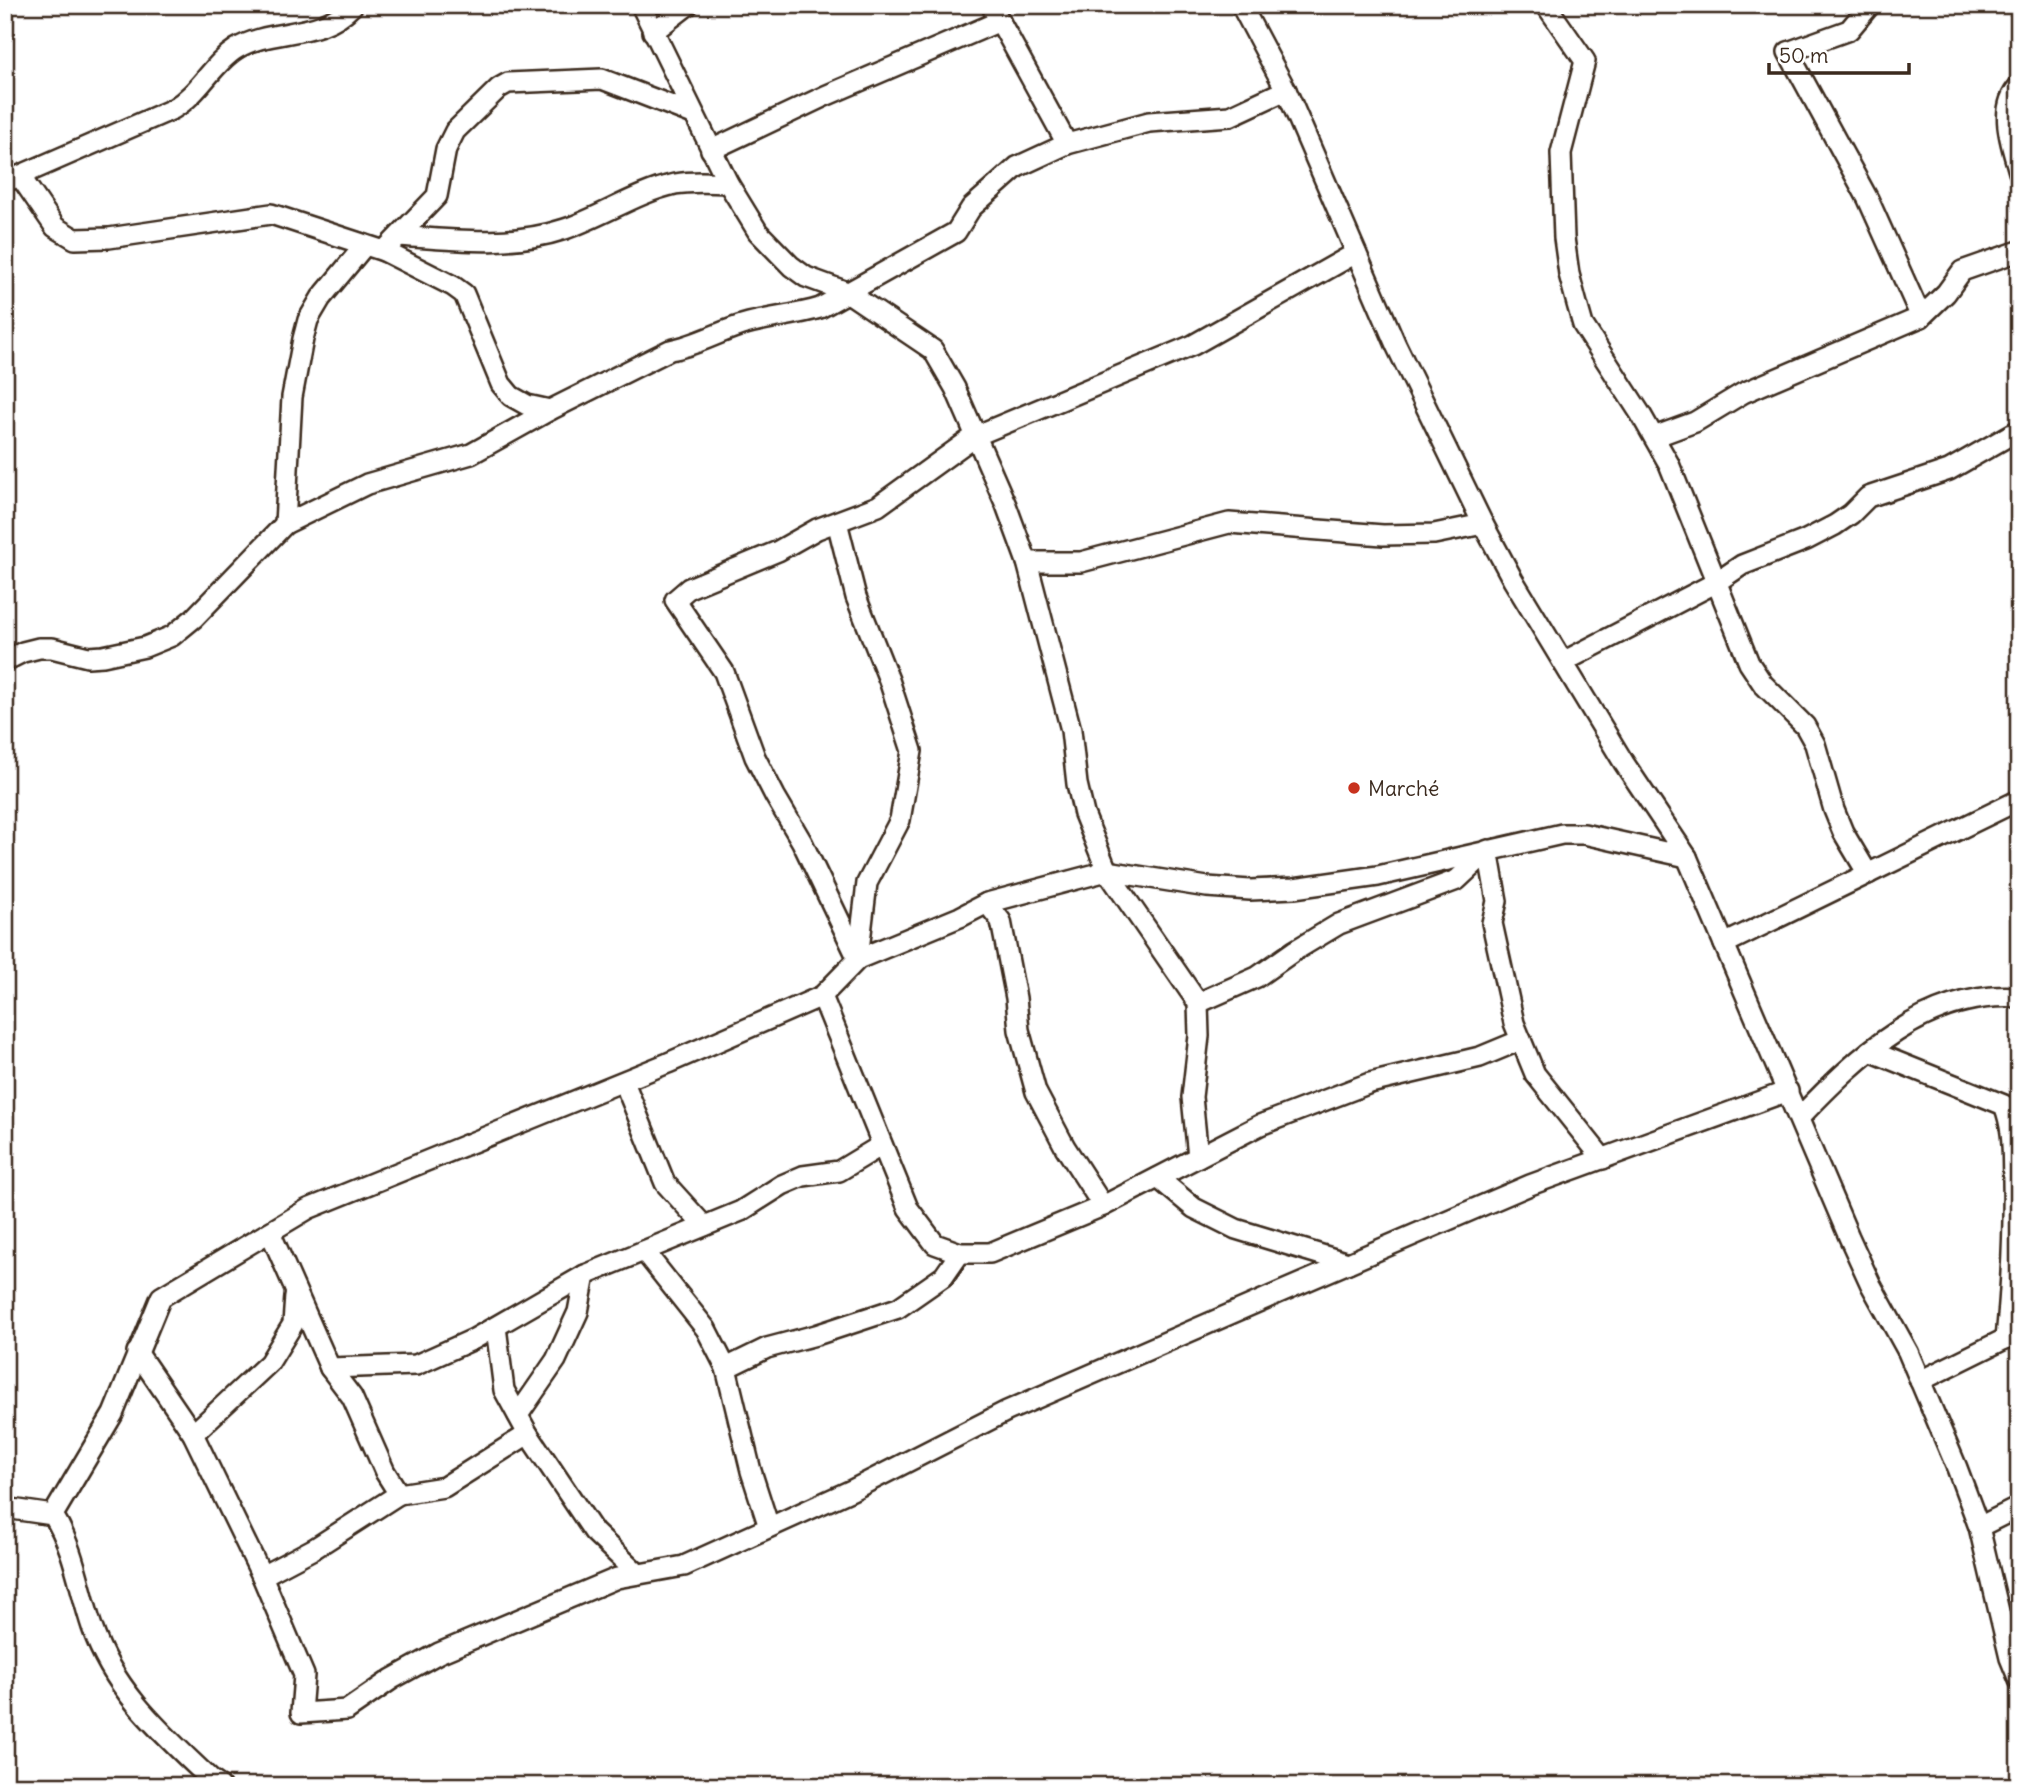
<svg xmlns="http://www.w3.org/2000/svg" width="2024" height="1791" viewBox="0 0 2024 1791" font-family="Delius,sans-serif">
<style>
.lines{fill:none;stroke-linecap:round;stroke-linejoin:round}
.minor-casing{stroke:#3b2a1e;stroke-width:24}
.minor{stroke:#fff;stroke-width:19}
.poi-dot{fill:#c8321e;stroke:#fff;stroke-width:2.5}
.labels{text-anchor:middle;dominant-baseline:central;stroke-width:5;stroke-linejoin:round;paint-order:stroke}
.poi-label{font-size:21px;fill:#3b2a1e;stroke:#fff;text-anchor:start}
</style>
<rect width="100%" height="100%" fill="#fff"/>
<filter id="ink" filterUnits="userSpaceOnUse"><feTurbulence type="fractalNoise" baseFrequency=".0143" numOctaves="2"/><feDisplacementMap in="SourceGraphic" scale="14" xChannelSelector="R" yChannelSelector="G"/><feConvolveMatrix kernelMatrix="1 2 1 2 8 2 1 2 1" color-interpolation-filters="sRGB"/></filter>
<g filter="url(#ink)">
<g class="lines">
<g class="minor-casing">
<g id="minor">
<polyline points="641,5 728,183 758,232 791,266 806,277 847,292 933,350 955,388 1006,505 1027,562 1081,562 1229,523 1383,535 1434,534 1483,524"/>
<polyline points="991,5 1067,144"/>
<polyline points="1241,5 1286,90 1396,345 1483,524 1513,580 1624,763 1687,857 1849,1237 1871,1285 1908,1352 1957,1468 1979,1527 2010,1658 2019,1680"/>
<polyline points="1546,5 1585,61 1561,153 1564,238 1569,274 1577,304 1583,325 1640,413 1669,464 1749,663 1763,684 1805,726 1815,744 1834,810 1843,832 1868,874"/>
<polyline points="653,32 688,5"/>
<path d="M2019,86C1997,109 2012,146 2019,172"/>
<polyline points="711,150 825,96 1000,21"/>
<path d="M20,176L55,227L75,239L109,238L271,214L384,251L453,286L464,294L501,384L511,396L527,405L550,410L670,350C699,345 721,330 749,323C773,317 797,315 820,308L956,232L971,208L1017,167L1067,144L1149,122L1230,116L1286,90"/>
<path d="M5,182L173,109C200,93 212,64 236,49C272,27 320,40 353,5"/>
<path d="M399,236C455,240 511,247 565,229C601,217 638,192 675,184C692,181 710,182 728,183"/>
<polyline points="384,251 437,196 446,149 455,131 499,88 508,83 602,79 693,114"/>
<polyline points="1921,317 1946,293 1962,271 2019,251"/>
<polyline points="1654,437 1695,422 1743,393 1921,317 1868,199 1788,52 1849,30 1870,5"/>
<polyline points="837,522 856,597 889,680 912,751 900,820 867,883 858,958"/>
<polyline points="285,524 292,397 303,339 308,320 321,298 365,245"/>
<polyline points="1027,562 1071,730 1077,784 1084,814 1107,871 1198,1003 1199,1036 1192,1097 1198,1157"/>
<polyline points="5,661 23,652 39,648 52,648 88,657 103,656 145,647 172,636 194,618 285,524 367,484 471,454 550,410"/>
<polyline points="1563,662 1717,582 1742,565 1806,540 1835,525 1851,514 1868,497 1949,470 2019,430"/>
<polyline points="1488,850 1497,901 1492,923 1514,1023 1535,1074 1603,1159"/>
<polyline points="987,903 1001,921 1016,998 1019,1030 1036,1092 1065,1147 1103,1206"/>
<polyline points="1724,944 2019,800"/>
<polyline points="858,959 802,842 775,796 755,757 724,672 675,600 689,588 778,551 817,529 878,506 975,436 1193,345 1356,253"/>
<polyline points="822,996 908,1208 935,1244 960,1253 990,1253 1103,1206 1260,1125 1370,1083 1480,1057 1521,1040"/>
<polyline points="1198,1003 1257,977 1294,951 1339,924 1457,880 1488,851"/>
<path d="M1870,1051L2004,1105C2014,1130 2012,1154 2013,1180C2014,1234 2011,1286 2006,1339"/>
<polyline points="624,1082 665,1183 704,1226"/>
<path d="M1799,1118C1858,1056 1927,990 2019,997"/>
<polyline points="1158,1178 1194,1208 1236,1229 1348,1263"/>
<polyline points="270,1232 330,1368 352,1397 385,1472 399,1494 444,1487 528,1434"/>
<polyline points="644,1251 706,1329 726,1368 751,1471 769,1527"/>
<polyline points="496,1327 504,1390 528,1434 594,1532 638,1574"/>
<polyline points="137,1352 193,1434 262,1576 304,1675 301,1713 347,1710 392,1679 439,1653 617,1578 684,1566 852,1490 1007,1411 1283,1291 1530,1185 1788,1091"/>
<polyline points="330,1368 416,1365 474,1339 585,1275 741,1211 782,1185 803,1176 839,1171 882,1145"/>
<polyline points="726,1368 767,1348 816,1335 898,1308 944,1276 960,1253"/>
<polyline points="1920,1381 2017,1333"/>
<polyline points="518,1415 556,1360 578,1312 585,1275"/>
<polyline points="193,1434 269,1363 293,1324 295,1296"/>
<path d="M5,1508L53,1515C75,1550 79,1589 92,1627C114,1692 163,1734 210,1779L220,1786"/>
<polyline points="53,1515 113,1414 161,1297 308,1209 668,1063 822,996 858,959 960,917 987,903 1107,871 1207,887 1250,890 1294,888 1378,876 1562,834 1584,834 1687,857"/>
<polyline points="1979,1527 2019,1507"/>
<polyline points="262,1576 315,1548 399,1494"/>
</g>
</g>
<use href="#minor" class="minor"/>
</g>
</g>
<circle class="poi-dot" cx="1354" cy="788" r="7"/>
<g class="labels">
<g class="poi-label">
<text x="1368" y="788">Marché</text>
</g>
</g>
<rect width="2024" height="1791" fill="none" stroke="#fff" stroke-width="28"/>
<rect x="14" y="14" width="1996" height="1763" fill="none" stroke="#3b2a1e" stroke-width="2.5" filter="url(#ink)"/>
<path d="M1769 63v10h140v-10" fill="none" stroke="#3b2a1e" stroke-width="3.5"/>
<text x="1779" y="63" font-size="21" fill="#3b2a1e" stroke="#ffffff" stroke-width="5" paint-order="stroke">50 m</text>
</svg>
